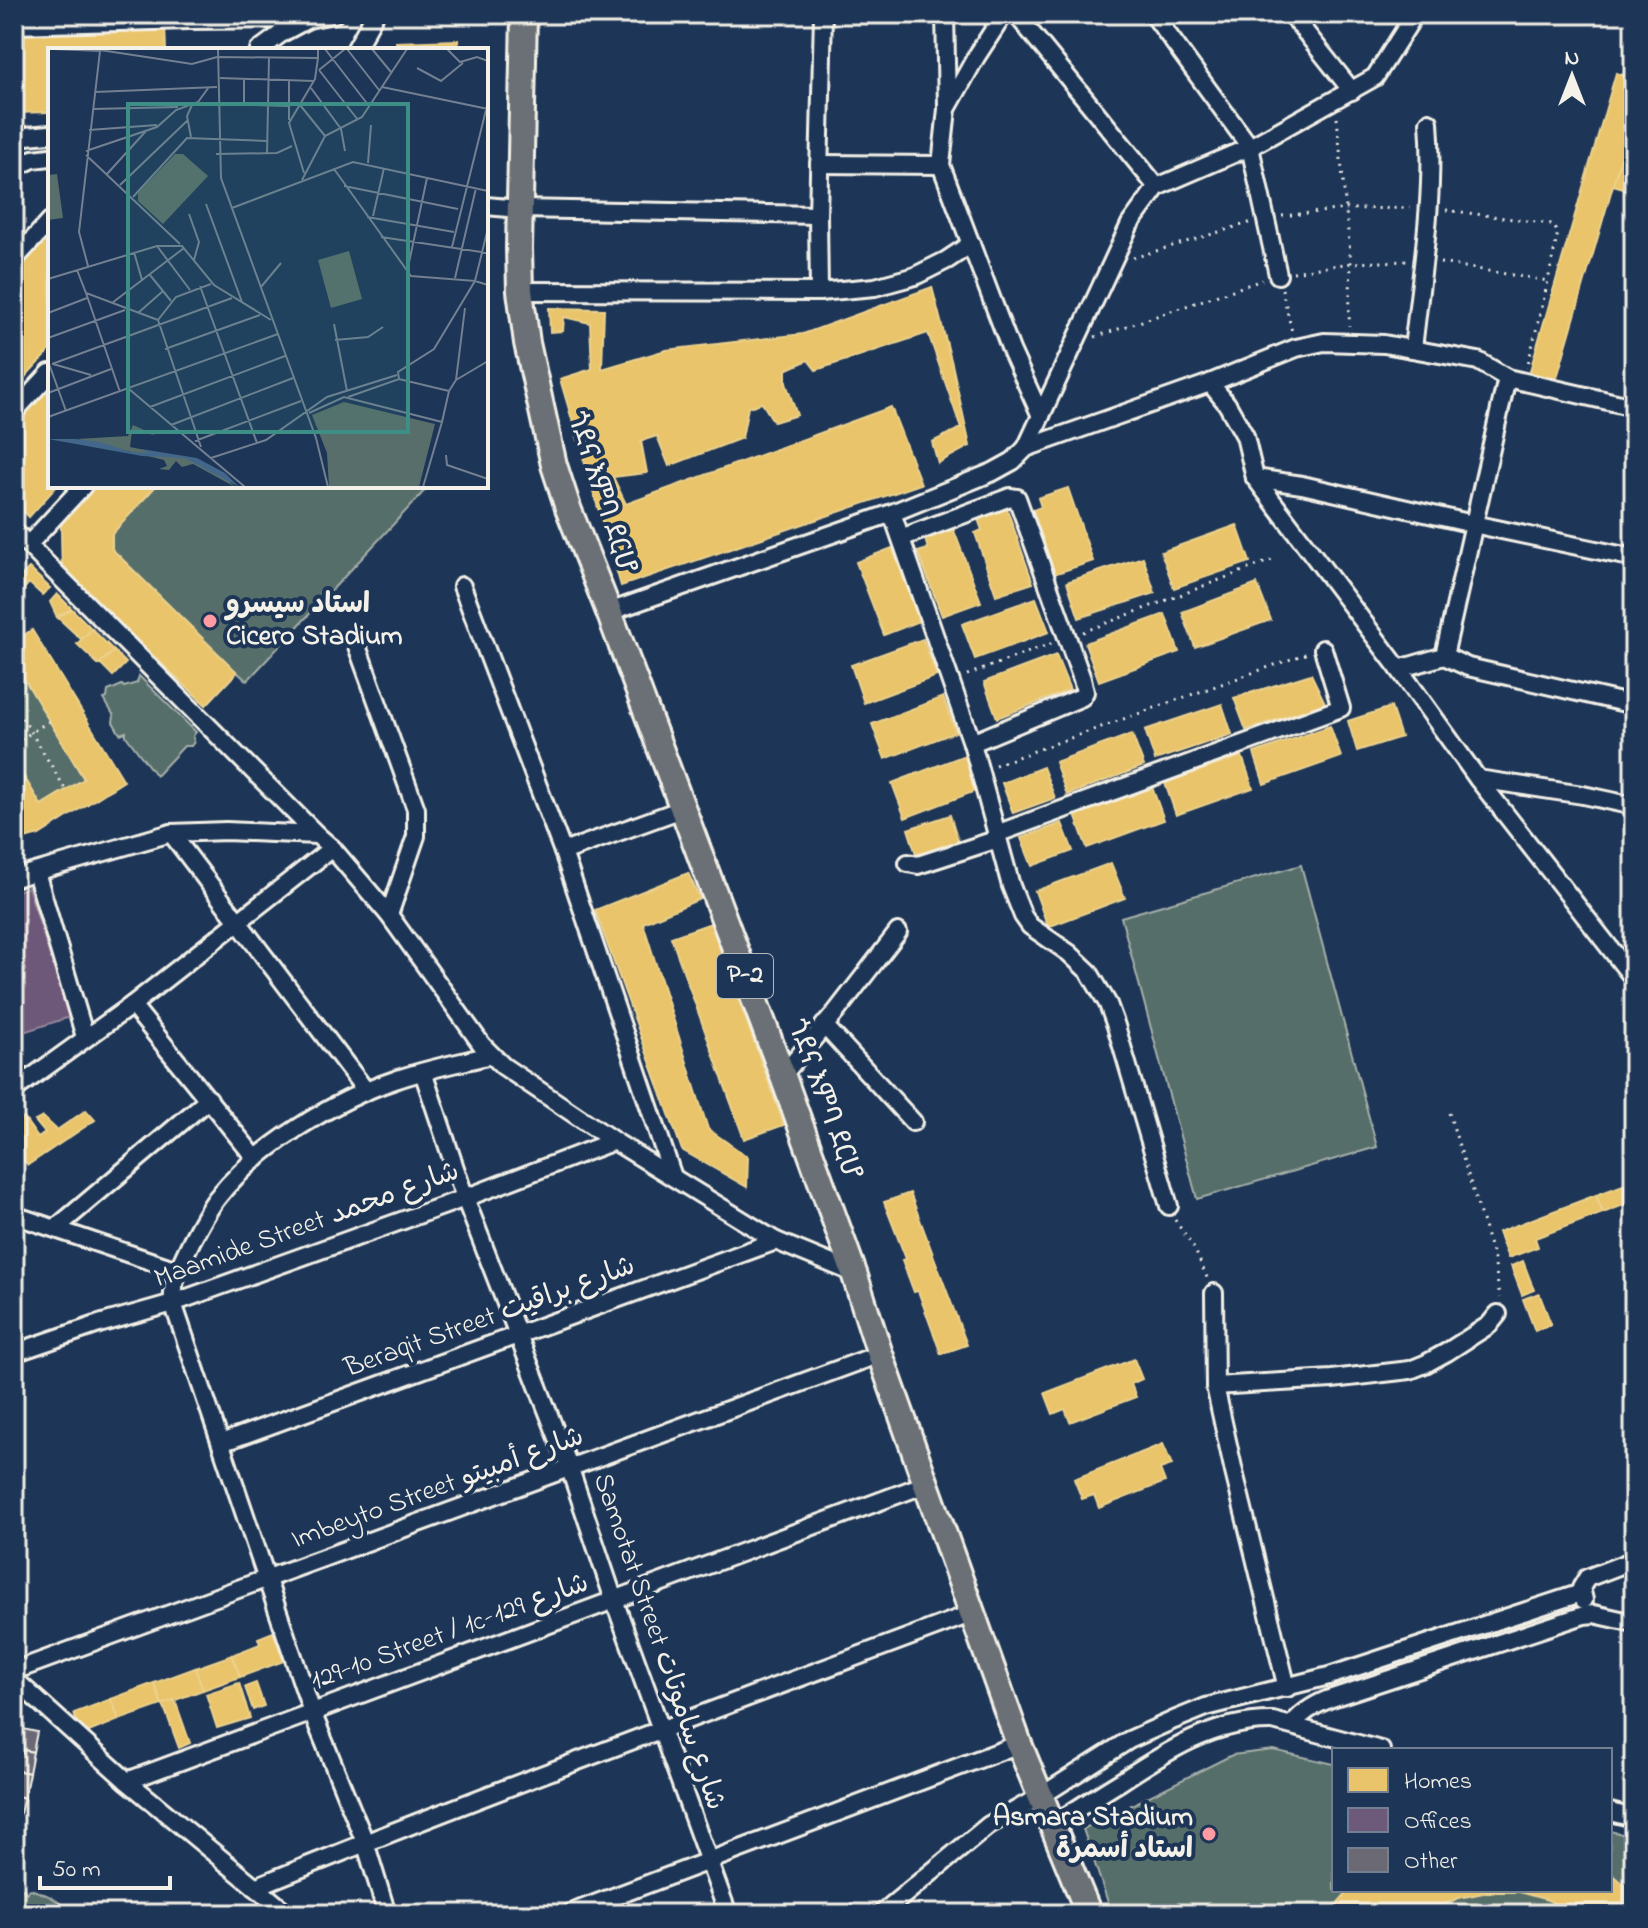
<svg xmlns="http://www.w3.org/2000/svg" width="1648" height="1928" viewBox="0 0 1648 1928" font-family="'Indie Flower','Playpen Sans Arabic','Noto Sans Ethiopic',sans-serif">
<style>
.green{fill:#576e6a;stroke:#a6b0a9;stroke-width:2}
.homes{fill:#e9c46a;stroke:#ecd290;stroke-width:2}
.offices{fill:#6d597a;stroke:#96879b;stroke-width:2}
.building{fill:#6a6974;stroke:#f4f1e8;stroke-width:2}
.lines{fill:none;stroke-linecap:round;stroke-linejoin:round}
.minor-casing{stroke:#f4f1e8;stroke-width:22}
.highway-casing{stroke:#f4f1e8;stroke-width:30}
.path{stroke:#f4f1e8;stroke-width:3;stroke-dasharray:2 6;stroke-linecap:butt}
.minor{stroke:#1d3557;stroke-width:16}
.highway{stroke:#6a7074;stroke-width:24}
.poi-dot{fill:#ff9aa2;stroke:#1d3557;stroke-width:3}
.labels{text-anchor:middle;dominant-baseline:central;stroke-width:8;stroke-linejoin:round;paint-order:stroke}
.shield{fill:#1d3557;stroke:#b4b9bc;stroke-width:2}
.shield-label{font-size:26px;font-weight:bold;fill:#f4f1e8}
.street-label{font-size:28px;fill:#f4f1e8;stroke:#1d3557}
.poi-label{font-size:28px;font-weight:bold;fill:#f4f1e8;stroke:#1d3557;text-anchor:start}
.inset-road{fill:none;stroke:#738091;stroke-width:2}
.view{fill:#3d8f86;fill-opacity:0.15;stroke:#3d8f86;stroke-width:4}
.inset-edge{fill:none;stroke:#f4f1e8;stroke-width:4}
</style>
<rect width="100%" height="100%" fill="#1d3557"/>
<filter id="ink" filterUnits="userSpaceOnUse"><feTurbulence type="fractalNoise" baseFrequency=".0125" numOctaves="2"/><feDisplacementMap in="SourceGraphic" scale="16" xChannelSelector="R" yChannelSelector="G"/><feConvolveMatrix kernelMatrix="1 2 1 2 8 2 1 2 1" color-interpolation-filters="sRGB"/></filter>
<g filter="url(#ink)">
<g class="green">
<polygon points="95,486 429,486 247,681 237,672 206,705 62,570 61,522"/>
<polygon points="16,665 84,779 41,805 14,760 14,666"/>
<polygon points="139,676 196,732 193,736 194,742 191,746 184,746 156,776 126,736 126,732 120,734 113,722 114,716 104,699 107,698 108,691 122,685 124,687 137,683"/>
<polygon points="1301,865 1377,1147 1197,1199 1121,917"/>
<polygon points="1273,1750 1334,1764 1334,1890 1610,1890 1610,1831 1634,1837 1634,1914 1112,1914 1083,1829 1232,1755"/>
<path d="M24,1889L26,1893L30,1889C45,1894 58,1898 67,1911V1907L71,1906L74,1909L72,1911L73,1912L80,1911L91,1914H18L21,1890Z"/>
</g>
<g class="homes">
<polygon points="165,25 166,50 50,50 50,112 14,113 14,31"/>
<polygon points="458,40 459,50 397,50 396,42"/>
<polygon points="1616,73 1634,78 1634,113 1556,381 1529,374"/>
<polygon points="1634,113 1634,191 1613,185"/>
<polygon points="50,233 50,350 14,389 14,272"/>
<polygon points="932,287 952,364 970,446 938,463 932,442 961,428 928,333 816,370 808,360 786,370 786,383 797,415 774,422 762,403 748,407 742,438 669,466 657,436 641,441 647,473 613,477 626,504 891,407 921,484 621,586 560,379 592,369 590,323 564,317 563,331 550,332 549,308 604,309 602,369 666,350 803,334"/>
<polygon points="50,381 50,486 57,486 29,517 14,502 14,419"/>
<polygon points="95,486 156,486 112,534 112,549 237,672 206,705 62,570 61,522"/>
<polygon points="1068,488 1093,561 1054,574 1033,510 1041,507 1038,498"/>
<polygon points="1007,509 1033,583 996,595 975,533 982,530 978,519"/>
<polygon points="1237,525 1250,562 1174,588 1161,552"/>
<polygon points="953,528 981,602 942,616 918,552 928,549 925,539"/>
<polygon points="892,548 920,621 884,635 856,562"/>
<polygon points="1143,557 1155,593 1079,618 1067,582"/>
<polygon points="29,568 50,588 42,595 29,583 14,600 14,584"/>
<polygon points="1257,584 1271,620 1195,647 1182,612"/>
<polygon points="57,594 72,609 57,617 50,602"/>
<polygon points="1036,598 1049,632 975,659 962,624"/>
<polygon points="72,609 92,629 82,640 57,617"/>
<polygon points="1165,614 1179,652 1099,681 1085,643"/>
<polygon points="92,629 114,651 99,665 77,644"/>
<polygon points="32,630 124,781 39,835 14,842 14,823 16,822 14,820 14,760 41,805 84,779 16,665 14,666 14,641"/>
<polygon points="923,639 937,676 864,703 851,665"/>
<polygon points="114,651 126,663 113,676 100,663"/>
<polygon points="1056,655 1070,690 997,718 984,682"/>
<polygon points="1311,674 1325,703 1246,730 1234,698"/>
<polygon points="943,697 956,732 885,759 872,724"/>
<polygon points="1222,704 1232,734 1155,760 1145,730"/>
<polygon points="1391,707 1401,737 1357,751 1348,721"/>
<polygon points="1330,726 1341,757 1264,784 1254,753"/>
<polygon points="1132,734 1144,766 1067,795 1055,762"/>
<polygon points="965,755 978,790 905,818 892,783"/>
<polygon points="1242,756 1253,788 1176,815 1165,783"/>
<polygon points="1043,767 1055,798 1013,813 1002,783"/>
<polygon points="1152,787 1164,820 1087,848 1075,815"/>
<polygon points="950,815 959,843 917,857 908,829"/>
<polygon points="1062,823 1073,851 1032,866 1021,838"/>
<polygon points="1111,863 1125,898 1048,927 1035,891"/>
<polygon points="688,873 700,899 643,923 708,1129 748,1157 747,1187 682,1150 595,910"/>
<polygon points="711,923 784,1125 744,1139 671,937"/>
<polygon points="86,1110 95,1120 28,1165 14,1152 14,1126 24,1118 38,1138 45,1133 35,1121 43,1117 57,1130"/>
<polygon points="1634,1181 1634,1201 1603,1213 1596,1195"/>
<polygon points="910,1193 967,1345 941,1354 918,1291 914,1292 902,1260 906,1259 884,1202"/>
<polygon points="1596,1195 1603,1213 1535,1238 1538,1247 1508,1258 1498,1232"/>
<polygon points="1523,1261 1534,1290 1522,1295 1511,1266"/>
<polygon points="1539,1293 1551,1324 1535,1331 1523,1299"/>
<polygon points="1134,1359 1142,1379 1131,1384 1136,1397 1070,1422 1065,1409 1053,1414 1045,1393"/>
<polygon points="1163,1444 1172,1465 1160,1469 1165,1482 1099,1508 1094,1495 1082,1499 1074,1479"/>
<polygon points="273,1632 284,1661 240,1677 232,1655 260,1644 258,1638"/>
<polygon points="232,1655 240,1677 203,1690 195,1668"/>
<polygon points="195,1668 203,1690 162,1705 154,1683"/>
<polygon points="154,1683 162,1705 119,1720 111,1699"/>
<polygon points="239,1683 250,1718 217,1728 206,1694"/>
<polygon points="256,1683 264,1706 253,1710 245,1687"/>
<polygon points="111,1699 119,1720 86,1733 77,1724 74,1713"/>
<polygon points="175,1700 190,1743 179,1748 163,1704"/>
<polygon points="1610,1872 1634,1893 1634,1914 1574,1914 1548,1900 1519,1892 1488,1892 1459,1898 1422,1914 1328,1914 1349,1890 1610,1890"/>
</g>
<polygon class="offices" points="28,887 70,1017 14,1035 14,892"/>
<g class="building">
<polygon points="23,1729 37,1732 33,1752 19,1749"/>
<polygon points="23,1750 33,1752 29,1773 19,1771 14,1775 14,1753 22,1754"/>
<polygon points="19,1771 29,1773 24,1798 14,1795 14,1775"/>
<polygon points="14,1795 24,1798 14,1836"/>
</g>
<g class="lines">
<g class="minor-casing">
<g id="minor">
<polyline points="945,14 947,107"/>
<polyline points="1004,14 976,57 947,109 941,165 1011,350 1041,416"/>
<polyline points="1016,14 1157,187"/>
<polyline points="1153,14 1250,147 1278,275"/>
<polyline points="1291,14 1352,91"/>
<polyline points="14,25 189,20 308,19"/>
<polyline points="259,50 282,33 308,19 334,14"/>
<polyline points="355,50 375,14"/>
<polyline points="14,137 50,134"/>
<polyline points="819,164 941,165"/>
<polyline points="14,168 33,159 50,157"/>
<polyline points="486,206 520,209 818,215"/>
<polyline points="14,260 50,221"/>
<polyline points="520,291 819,292 875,287 915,276 947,260 971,244"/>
<polyline points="819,292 818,215 823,14"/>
<path d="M1413,349C1421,275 1435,196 1429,122"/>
<polyline points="1210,383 1227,404 1245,436 1255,478 1399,669 1478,779 1634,979"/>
<polyline points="14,412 50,373"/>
<polyline points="1026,448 1130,224 1157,187 1250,147 1375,77 1415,14"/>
<polyline points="1255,478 1302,485 1473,524 1634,558"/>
<polyline points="892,513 972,743 1011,886 1023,916 1030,926 1069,953 1089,972 1108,1004 1116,1026 1169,1206"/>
<polyline points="14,531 317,835"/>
<polyline points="901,538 1010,497 1017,498 1082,679 1085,692 1082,697 972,743"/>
<polyline points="29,544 83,486"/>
<polyline points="462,586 563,852 673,1177"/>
<polyline points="609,612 892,513 993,472 1013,461 1026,448 1210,383 1296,348 1324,342 1384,344 1478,361 1507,378 1634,407"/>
<polyline points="357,646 416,809 416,836 389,915"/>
<polyline points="1444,656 1507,378"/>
<polyline points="1399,669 1444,656 1468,667 1634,705"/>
<polyline points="1478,779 1583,795 1634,806"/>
<polyline points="171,833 366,1091"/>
<polyline points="996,834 1341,708 1323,649"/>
<polyline points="563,852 682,809"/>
<polyline points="908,863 918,865 998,839"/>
<polyline points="36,872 85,1037"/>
<polyline points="14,878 171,833 226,831 317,835 332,848 389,915 482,1045 503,1066 614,1141 776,1241 854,1273"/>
<polyline points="132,1005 256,1159"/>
<polyline points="824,1025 913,1122"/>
<polyline points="423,1072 465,1198 570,1469 614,1600 728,1914"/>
<polyline points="782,1076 836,1012 898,932"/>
<polyline points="14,1090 132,1005 332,848"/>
<polyline points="14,1215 177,1270"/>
<polyline points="56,1228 209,1099"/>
<polyline points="1214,1293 1215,1386 1234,1472 1287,1688"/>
<polyline points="14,1353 99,1324 173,1303 465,1198 614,1141"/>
<polyline points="1215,1386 1332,1379 1410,1370 1425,1364 1447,1352 1489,1325 1498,1314"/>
<polyline points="221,1443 776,1241"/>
<polyline points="1584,1600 1581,1588 1587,1578 1634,1560"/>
<polyline points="14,1671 880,1354"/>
<polyline points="14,1679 127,1781 288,1914"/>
<path d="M1292,1725C1302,1712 1314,1705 1329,1699L1584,1615L1594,1614L1634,1623"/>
<polyline points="127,1781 926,1484"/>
<polyline points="1610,1812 1634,1818"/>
<path d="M1052,1825C1074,1811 1097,1796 1120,1782C1167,1751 1215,1720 1273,1721L1381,1750"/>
<path d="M255,1887C492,1791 733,1703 973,1613"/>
<path d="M387,1914L365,1842L312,1712L173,1303C171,1280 182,1261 192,1240C200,1225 207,1211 217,1198C257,1147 335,1100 395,1080C426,1069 459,1063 491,1055"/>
<polyline points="568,1914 1019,1744"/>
<polyline points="881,1914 989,1825 1041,1796 1129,1740 1174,1720 1206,1707 1329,1676 1581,1593"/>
</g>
</g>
<g class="highway-casing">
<polyline id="highway" points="524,14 519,248 520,291 527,343 554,465 568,508 609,612 778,1063 854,1273 880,1354 926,1484 1019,1744 1089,1914"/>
</g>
<g class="path">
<polyline points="1337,118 1351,263 1349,326"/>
<polyline points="1446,210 1551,224 1558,232 1548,281 1527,368"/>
<polyline points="1282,216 1346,209 1410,208"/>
<polyline points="1133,258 1252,222"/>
<polyline points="1440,263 1548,281"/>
<polyline points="1293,272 1351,263 1408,261"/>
<polyline points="1282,289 1292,332"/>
<polyline points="1095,337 1262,280"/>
<polyline points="1083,632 1272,560"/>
<polyline points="967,675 1053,643"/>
<polyline points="14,704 66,790"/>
<polyline points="14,744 49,721"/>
<polyline points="995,765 1308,653"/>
<polyline points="1449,1113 1494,1259 1500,1298"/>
<polyline points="1175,1220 1195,1250 1208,1280"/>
</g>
<use href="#minor" class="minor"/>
<use href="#highway" class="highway"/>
</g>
</g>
<g class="poi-dot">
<circle cx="210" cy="621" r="8"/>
<circle cx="1209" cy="1834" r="8"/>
</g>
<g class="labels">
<rect class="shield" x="717" y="954" width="56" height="44" rx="6"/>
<g class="shield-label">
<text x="745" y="976">P-2</text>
</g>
<g class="street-label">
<text transform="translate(600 493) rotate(72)">ጎደና እምባ ደርሆ</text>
<text transform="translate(823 1100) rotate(70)">ጎደና እምባ ደርሆ</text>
<text transform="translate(307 1226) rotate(-20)">Maamide Street شارع محمد</text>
<text transform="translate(490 1318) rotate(-20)">Beraqit Street شارع براقيت</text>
<text transform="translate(438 1489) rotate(-20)">Imbeyto Street شارع أمبيتو</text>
<text transform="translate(450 1633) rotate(-20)">129-10 Street / شارع 129-10</text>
<text transform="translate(658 1642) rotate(71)">Samotat Street شارع ساموتات</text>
</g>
<g class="poi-label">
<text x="226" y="605">استاد سيسرو<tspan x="226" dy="32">Cicero Stadium</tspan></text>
<text x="1193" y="1818" text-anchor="end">Asmara Stadium<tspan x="1193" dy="32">استاد أسمرة</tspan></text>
</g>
</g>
<g transform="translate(48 48)">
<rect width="440" height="440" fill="#1d3557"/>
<path d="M127,106H135L160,128L115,176L90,153V145ZM9,126L15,170L0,172V127ZM301,203L314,251L283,260L270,212ZM296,354L387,376L371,439H281L279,405L264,367ZM85,377L107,387L84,383L82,399L138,410L174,427L187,439L145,416L134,419L128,413L121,422L111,421L119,418L116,412L29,391L80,388Z" fill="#576e6a"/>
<path d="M0,391H27L52,394L82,404L101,405L93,401L149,410L177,425L191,439L137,410L94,408Z" fill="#42678a"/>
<path class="inset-road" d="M5,1L52,3L31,184L40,218M170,1L173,130L268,390L280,439M277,1L321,58M299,1L331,42M324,1L343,24M399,1L412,14L429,9L440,13M52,2L144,16L169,9L270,10V1M369,20L393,33L415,15M271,22L310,72M271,22L297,1M172,30L266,33M241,33V72M334,39L440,61M263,40L293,81L297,103M47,44L169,39M172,56L241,58M196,57V31M252,57L277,88M45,61L130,59M41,82L109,77M143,89L139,68L144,57M38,103L109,79L128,62L150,54L161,39M168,106L229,105L244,98M219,106L221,10M38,107L132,196M320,115L323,77M286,121L363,228L427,233L440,180M256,125L241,75L267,31L270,10M59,126L98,83M254,132L277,88L314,69L359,1M72,137L140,72M296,138L410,161M85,149L139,90L219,93M158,156L194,254M184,160L305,114L440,143M141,166L151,194L146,212M325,168L336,120M319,169L406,184M333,189L440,205M109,198L142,242M404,199L440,54M86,204L94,232M29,222L38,245L110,272M359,224L379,130M102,227L123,253M407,230L428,140M0,231L109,198H134L166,237L223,272M152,238L209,395M213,239L233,215M38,245L72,344M64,255L136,200M0,265L39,250M90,265L115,243M110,272L153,399M110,272L128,249L163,236M286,276L299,343M0,290L77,262M287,292L320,289L335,279M117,301L212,267M0,313L18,363M4,316L184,250M5,316L43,327M351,331L350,324L386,301L427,233L440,237M408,332L440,313M81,341L197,439M401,343L408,332L417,260M0,345L63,321M300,349L351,331L401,343L394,374M102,359L237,308M261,365L296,349L394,374L375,439M0,369L230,286M123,377L245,330M147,393L253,353M398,407L399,417L440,431M163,410L218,392L279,349L349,327"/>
<path class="view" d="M80,56H360V384H80Z"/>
<rect width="440" height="440" class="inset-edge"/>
</g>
<rect width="1648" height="1928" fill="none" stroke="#1d3557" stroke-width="48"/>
<rect x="24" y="24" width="1600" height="1880" fill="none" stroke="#f4f1e8" stroke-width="3" filter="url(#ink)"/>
<rect x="1332" y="1748" width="280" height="144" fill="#1d3557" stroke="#738091" stroke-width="2"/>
<rect x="1348" y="1768" width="40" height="24" fill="#e9c46a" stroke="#738091" stroke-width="2"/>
<text x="1404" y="1788" font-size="24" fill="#f4f1e8">Homes</text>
<rect x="1348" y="1808" width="40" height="24" fill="#6d597a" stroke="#738091" stroke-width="2"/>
<text x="1404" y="1828" font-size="24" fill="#f4f1e8">Offices</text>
<rect x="1348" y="1848" width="40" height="24" fill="#6a6974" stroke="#738091" stroke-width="2"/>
<text x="1404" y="1868" font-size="24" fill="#f4f1e8">Other</text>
<g transform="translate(1572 76)" stroke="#1d3557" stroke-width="6" paint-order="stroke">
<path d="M0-6L14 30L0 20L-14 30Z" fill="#f4f1e8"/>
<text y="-12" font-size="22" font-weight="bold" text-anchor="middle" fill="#f4f1e8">N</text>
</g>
<path d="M40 1876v12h130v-12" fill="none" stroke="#f4f1e8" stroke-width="4"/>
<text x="52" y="1876" font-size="24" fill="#f4f1e8" stroke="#1d3557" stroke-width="6" paint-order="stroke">50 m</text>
</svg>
